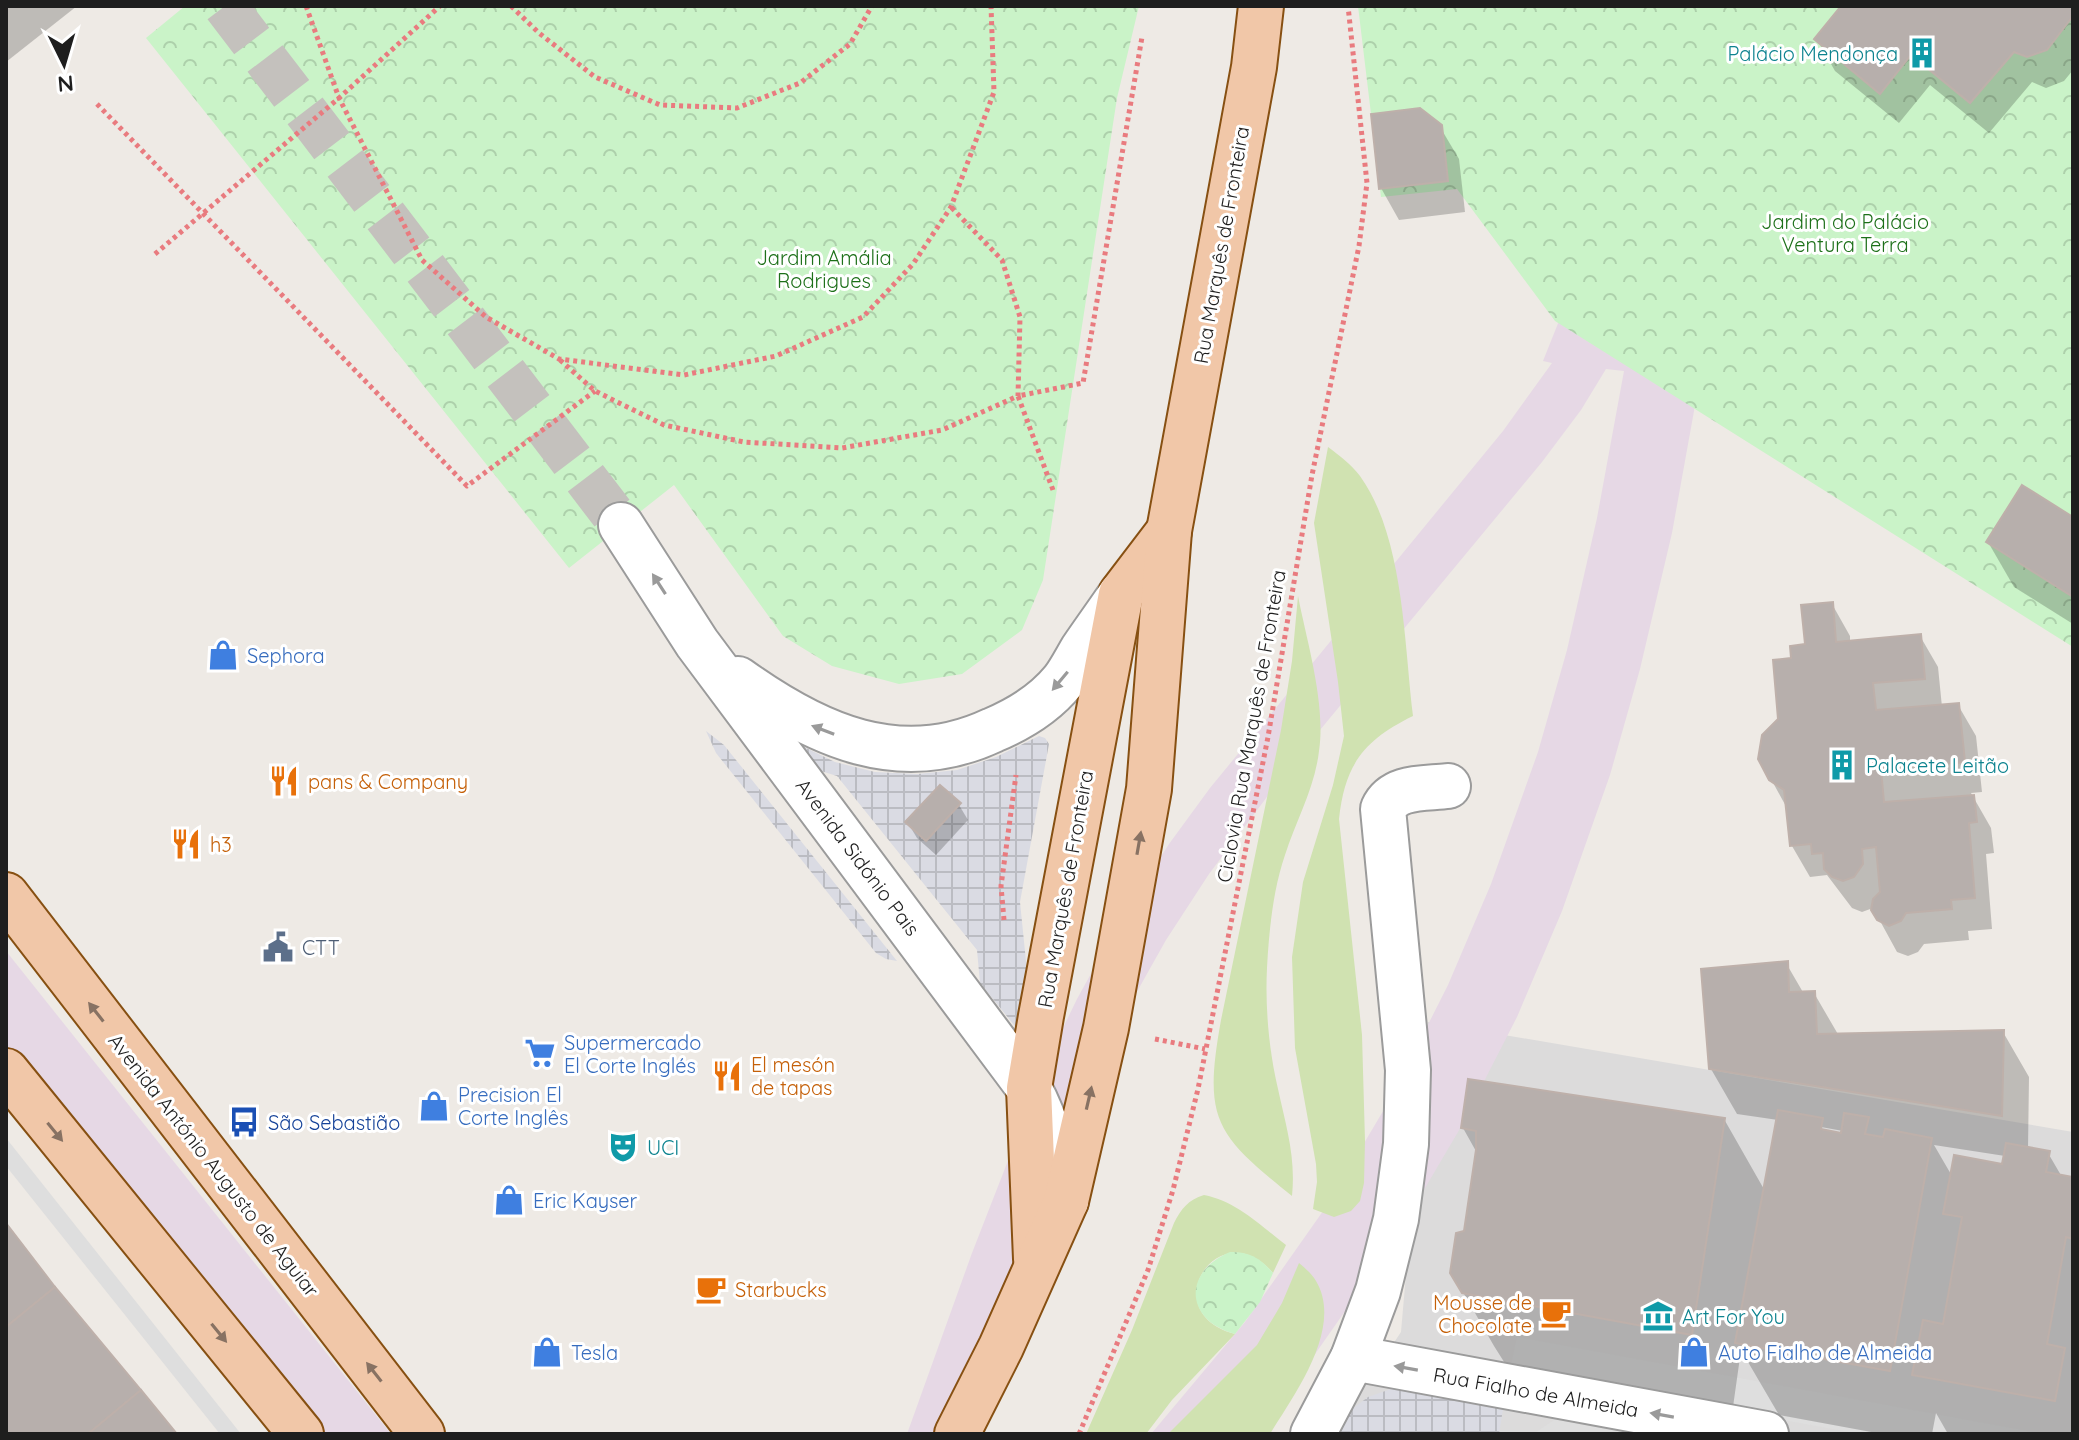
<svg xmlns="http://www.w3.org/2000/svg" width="2079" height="1440" viewBox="0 0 2079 1440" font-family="Quicksand,sans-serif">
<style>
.residential{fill:#dcdbdb}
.railway{fill:#e6d8e5}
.grass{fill:#d0e2b1}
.park{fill:url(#park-crowns)}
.parking{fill:#dedede}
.plaza{fill:url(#plaza-grid)}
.shadow{fill:#0003;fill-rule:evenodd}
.building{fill:#b7afac;stroke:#beb0aa;stroke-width:2}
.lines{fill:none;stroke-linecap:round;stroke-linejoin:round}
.minor-tunnel{stroke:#c4c1bd;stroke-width:44;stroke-dasharray:44 22;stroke-linecap:butt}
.minor-casing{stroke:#9b9b9b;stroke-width:48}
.major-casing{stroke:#875012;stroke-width:48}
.path{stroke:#e97b7f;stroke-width:5;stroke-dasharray:4 4;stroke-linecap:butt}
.minor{stroke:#fff;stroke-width:44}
.major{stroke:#f1c7a8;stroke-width:44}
.oneway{fill:#9a9a9a}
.oneway2{fill:#887263}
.labels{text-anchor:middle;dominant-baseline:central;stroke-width:6;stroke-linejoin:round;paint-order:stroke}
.culture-label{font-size:20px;fill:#0d838f;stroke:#fff;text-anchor:start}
.park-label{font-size:20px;fill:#1d7019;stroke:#fff}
.street-label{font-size:20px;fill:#1e1e1e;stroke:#fff}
.shop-label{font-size:20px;fill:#366cbe;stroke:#fff;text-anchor:start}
.food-label{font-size:20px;fill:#c56008;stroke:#fff;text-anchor:start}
.service-label{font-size:20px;fill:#4e5e75;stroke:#fff;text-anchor:start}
.transit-label{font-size:20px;fill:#164399;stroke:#fff;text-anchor:start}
</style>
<defs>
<pattern id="park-crowns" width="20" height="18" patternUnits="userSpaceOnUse" patternTransform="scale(2)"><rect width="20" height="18" fill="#caf3c8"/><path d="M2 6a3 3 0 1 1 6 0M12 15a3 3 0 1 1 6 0" fill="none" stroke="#add0ab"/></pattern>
<pattern id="plaza-grid" width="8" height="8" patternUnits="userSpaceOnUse" patternTransform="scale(2)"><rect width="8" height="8" fill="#dadbe3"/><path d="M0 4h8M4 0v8" fill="none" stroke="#bbbcc2"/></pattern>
</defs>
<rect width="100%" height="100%" fill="#eeeae5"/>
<polygon class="residential" points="1428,1022 2073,1132 2073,1434 1333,1434 1401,1332"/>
<g class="railway">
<polygon points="1597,226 1709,328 1672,533 1640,669 1610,775 1562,911 1517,1017 1458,1132 1392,1244 1306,1367 1252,1434 1151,1434 1245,1322 1328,1204 1392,1096 1448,985 1491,884 1538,752 1567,650 1597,518 1624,371 1606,369 1581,410 1542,462 1291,765 1209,874 1166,940 1120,1022 959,1434 907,1434 972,1253 1046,1063 1077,999 1124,914 1169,844 1210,788 1503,431 1552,363 1543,361"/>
<polygon points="6,951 391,1434 313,1434 6,1050"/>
</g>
<g class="grass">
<path d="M1328,447C1340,456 1351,464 1360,476C1404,537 1404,643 1413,716C1364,740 1345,764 1339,819L1362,1035L1365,1141L1364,1183L1360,1201L1351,1211L1334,1217L1313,1209L1317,1182L1316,1164L1295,1048L1292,957L1303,882L1333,785L1344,736L1338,682L1314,523Z"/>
<path d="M1298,596C1307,642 1326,704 1319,751C1315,787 1296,821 1285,855C1273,890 1269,931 1267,968C1265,1007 1269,1051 1278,1089C1286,1126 1296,1157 1292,1196C1215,1134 1203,1120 1221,1020L1281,730L1292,661Z"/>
<path d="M1204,1195C1236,1201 1261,1226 1286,1245L1273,1273C1218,1210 1154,1313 1235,1334L1172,1400L1146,1434H1086L1132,1330L1174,1223C1181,1209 1188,1200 1204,1195Z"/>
<path d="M1299,1263C1305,1268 1312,1274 1316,1281C1344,1328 1294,1395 1270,1434H1168L1257,1345L1282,1303Z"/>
</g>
<g class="park">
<polygon points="185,6 1139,6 1117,98 1043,580 1022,630 962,674 899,684 832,666 783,636 674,485 569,568 146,38"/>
<polygon points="1358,6 2073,6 2073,647 1555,321 1457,189 1381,197"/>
<path d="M1230,1252C1250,1252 1260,1258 1273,1273L1260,1302L1235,1334C1185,1321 1182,1272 1230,1252Z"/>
</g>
<g class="parking">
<polygon points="6,1138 241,1434 220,1434 6,1166"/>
<polygon points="1517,1337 2044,1434 1860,1434 1510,1370"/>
<polygon points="1563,1414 1672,1434 1533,1434"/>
</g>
<g class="plaza">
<polygon points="706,731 724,745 897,961 886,959 876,953 716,753"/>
<polygon points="1039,736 1045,738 1049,744 1020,902 1029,991 1018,1030 980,983 977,950 837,776 811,768 798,744 835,762 875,772 917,774 957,770 996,757"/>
<polygon points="1417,1387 1504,1403 1499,1434 1332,1434 1347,1413 1368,1397 1391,1389"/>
</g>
<g class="shadow">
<polygon points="6,6 77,6 6,62"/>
<polygon points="1844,6 2073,6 2073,70 2064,81 2046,88 2032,82 1989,133 1930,85 1899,123 1835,71 1817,39"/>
<polygon points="1440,127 1459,159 1465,212 1399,220 1381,188"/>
<polygon points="2073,520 2073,624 2014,587 1988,542"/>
<polygon points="1832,604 1850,636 1850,642 1920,636 1938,667 1942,707 1958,705 1976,736 1982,792 1971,793 1991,828 1994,853 1986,854 1992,929 1968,931 1969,940 1924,944 1918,952 1908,956 1897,952 1873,908 1862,912 1852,908 1827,875 1810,877 1792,846 1788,810 1771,779 1780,720 1793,659 1808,646"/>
<polygon points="940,787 959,805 968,820 936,855 917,838 908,823"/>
<path d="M1786,963L1804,994L1814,993L1839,1036L2003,1032L2029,1077L2028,1149L2048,1153L2062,1177L2073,1179V1434H1948L1936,1413L1932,1434H1882L1779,1415L1741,1350L1733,1407L1506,1365L1494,1346L1452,1273L1466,1233L1477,1153L1463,1128L1724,1119L1765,1191L1778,1120L1737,1114L1711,1069ZM1821,1127L1843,1131L1842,1135L1820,1131ZM1934,1145L2005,1156L2003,1166L1952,1176Z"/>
</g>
<g class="building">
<polygon points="1841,6 2073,6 2073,16 2047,50 2027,57 2014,52 1970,103 1911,55 1880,94 1814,39"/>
<polygon points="1420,108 1442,125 1448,181 1379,189 1371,114"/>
<polygon points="2022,485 2073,517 2073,597 1986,542"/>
<polygon points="1833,602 1836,642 1921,634 1925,679 1873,683 1876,710 1959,703 1965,762 1881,769 1884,802 1974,795 1977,822 1969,823 1975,898 1951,900 1952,909 1906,913 1901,921 1889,926 1877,920 1871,910 1873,899 1880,892 1876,847 1862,849 1863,864 1854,877 1843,881 1832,877 1824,869 1823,853 1812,854 1811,844 1790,846 1784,790 1769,780 1758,759 1762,735 1778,719 1773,660 1791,658 1790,646 1805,644 1801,605"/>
<polygon points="940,785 961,803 926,841 905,822"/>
<polygon points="1788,961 1789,992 1815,991 1817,1034 2004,1030 2002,1116 1709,1069 1701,969"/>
<polygon points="1468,1079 1725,1118 1692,1335 1462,1293 1450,1273 1456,1233 1464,1231 1476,1150 1476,1131 1461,1128"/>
<polygon points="1778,1110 1823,1118 1821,1129 1841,1133 1844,1113 1869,1117 1865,1134 1883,1137 1885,1129 1932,1138 1890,1371 1735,1343"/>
<polygon points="2006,1143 2050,1151 2046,1172 2073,1177 2073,1239 2066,1237 2047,1344 2065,1348 2055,1401 1912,1375 1923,1320 1943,1324 1962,1217 1943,1214 1954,1155 2002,1164"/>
<polygon points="6,1223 55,1287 6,1327"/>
<polygon points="55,1287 141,1390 88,1434 6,1434 6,1327"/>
<polygon points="141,1390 177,1434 88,1434"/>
</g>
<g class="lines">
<polyline class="minor-tunnel" points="225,6 621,525"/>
<g class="minor-casing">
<g id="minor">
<path d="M621,525L697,643L1029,1088C1049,1125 1057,1161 1066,1201"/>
<path d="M738,679C816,735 900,774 993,730C1019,719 1045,703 1063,681C1070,672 1076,660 1082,650C1095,631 1108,613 1121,594"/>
<polyline points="1353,1358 1766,1434"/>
<path d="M1313,1434L1353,1358L1378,1291L1396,1219L1406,1144L1408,1070L1383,809C1394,785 1425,789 1448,786"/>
</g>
</g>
<g class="major-casing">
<g id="major">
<polyline points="6,895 422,1434"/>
<polyline points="6,1071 301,1434"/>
<polyline points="1036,1259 1029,1088 1041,1016 1121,594 1169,531"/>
<polyline points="957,1434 1001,1347 1066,1201 1106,1028 1149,789 1169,531 1254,67 1261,6"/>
</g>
</g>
<g class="path">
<polyline points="306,6 339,98 422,260 486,317 559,359 684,375 776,356 863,317 913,264 951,207 994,92 991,6"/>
<polyline points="511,6 539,33 595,77 660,105 737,108 800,83 850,44 872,6"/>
<polyline points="97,104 467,486 595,391"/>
<polyline points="155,254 339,98 440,6"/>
<polyline points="560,360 595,391 664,425 744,442 842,448 942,430 1018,396 1020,317 1002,260 951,207"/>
<polyline points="1053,490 1018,396 1083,383 1142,37"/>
<polyline points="1004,920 1001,886 1016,775"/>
<polyline points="1155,1039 1205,1049"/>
<polyline points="1079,1434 1148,1270 1173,1190 1198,1089 1268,737 1312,475 1359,246 1367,183 1348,6"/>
</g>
<use href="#minor" class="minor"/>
<use href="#major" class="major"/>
</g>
<defs><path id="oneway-solid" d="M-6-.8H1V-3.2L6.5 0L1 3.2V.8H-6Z" transform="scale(2)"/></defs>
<g class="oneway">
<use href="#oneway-solid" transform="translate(659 584) rotate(-123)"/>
<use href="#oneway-solid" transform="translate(1060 681) rotate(130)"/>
<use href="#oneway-solid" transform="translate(823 730) rotate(-159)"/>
<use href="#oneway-solid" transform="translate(1406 1368) rotate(-170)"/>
<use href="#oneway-solid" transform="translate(1662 1415) rotate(-170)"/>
</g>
<g class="oneway2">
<use href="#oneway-solid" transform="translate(1139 843) rotate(-80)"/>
<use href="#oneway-solid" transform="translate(96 1012) rotate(-128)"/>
<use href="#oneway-solid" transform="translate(1089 1098) rotate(-77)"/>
<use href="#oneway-solid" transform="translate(55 1132) rotate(51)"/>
<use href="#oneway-solid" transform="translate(219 1333) rotate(51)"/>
<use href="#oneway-solid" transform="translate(374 1372) rotate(-128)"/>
</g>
<defs>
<g id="building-bare" transform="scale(2.4)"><path d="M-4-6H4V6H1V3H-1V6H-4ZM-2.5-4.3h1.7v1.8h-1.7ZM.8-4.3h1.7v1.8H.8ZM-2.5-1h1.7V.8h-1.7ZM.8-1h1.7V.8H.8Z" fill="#0f9aa8" stroke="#fff" stroke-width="2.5" paint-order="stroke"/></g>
<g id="shop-bare" transform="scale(2.4)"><path d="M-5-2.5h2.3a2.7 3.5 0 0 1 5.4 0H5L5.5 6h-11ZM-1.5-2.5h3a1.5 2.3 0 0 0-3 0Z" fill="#3f7fe0" stroke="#fff" stroke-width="2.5" paint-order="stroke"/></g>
<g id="restaurant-bare" transform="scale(2.4)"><path d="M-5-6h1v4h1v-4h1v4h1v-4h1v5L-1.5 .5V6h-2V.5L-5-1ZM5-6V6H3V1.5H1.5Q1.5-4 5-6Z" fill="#e8710a" stroke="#fff" stroke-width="2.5" paint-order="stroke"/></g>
<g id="civic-bare" transform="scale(2.4)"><path d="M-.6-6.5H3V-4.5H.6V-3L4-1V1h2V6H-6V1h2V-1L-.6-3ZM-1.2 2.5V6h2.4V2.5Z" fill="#5c6f8a" stroke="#fff" stroke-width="2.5" paint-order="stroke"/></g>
<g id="supermarket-bare" transform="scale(2.4)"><path d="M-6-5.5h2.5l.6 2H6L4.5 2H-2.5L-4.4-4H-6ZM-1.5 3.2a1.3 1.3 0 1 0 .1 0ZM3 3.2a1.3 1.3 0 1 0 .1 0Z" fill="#3f7fe0" stroke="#fff" stroke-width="2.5" paint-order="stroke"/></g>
<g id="bus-bare" transform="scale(2.4)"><path d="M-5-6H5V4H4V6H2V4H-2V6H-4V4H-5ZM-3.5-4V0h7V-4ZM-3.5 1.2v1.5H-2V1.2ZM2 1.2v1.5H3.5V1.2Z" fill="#1a4fb4" stroke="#fff" stroke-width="2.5" paint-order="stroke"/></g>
<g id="theatre-bare" transform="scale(2.4)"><path d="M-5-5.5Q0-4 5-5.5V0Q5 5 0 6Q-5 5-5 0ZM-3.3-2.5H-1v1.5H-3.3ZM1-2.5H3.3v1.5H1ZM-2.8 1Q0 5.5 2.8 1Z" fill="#0f9aa8" stroke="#fff" stroke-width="2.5" paint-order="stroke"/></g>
<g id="cafe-bare" transform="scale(2.4)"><path d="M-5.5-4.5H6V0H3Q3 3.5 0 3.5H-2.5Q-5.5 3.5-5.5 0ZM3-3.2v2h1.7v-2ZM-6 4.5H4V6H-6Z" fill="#e8710a" stroke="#fff" stroke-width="2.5" paint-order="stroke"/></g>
<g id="museum-bare" transform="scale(2.4)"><path d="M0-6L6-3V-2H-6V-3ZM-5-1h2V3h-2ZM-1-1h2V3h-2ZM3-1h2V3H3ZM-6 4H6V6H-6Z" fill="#0f9aa8" stroke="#fff" stroke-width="2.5" paint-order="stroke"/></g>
</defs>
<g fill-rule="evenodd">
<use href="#building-bare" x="1922" y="53"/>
<use href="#shop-bare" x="223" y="655"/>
<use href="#building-bare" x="1842" y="765"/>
<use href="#restaurant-bare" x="284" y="781"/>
<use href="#restaurant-bare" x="186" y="844"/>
<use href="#civic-bare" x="278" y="947"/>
<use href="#supermarket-bare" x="540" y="1053"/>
<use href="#restaurant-bare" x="727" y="1076"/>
<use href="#shop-bare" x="434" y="1106"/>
<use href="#bus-bare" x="244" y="1122"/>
<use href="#theatre-bare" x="623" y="1147"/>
<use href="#shop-bare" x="509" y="1200"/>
<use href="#cafe-bare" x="711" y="1289"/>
<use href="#cafe-bare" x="1556" y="1313"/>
<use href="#museum-bare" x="1658" y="1316"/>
<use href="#shop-bare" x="547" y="1352"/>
<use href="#shop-bare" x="1694" y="1352"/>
</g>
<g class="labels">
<g class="culture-label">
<text x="1898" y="53" text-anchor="end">Palácio Mendonça</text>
<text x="1866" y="765">Palacete Leitão</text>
<text x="647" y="1147">UCI</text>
<text x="1682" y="1316">Art For You</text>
</g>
<g class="park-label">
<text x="1845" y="221">Jardim do Palácio<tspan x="1845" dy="23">Ventura Terra</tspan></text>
<text x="824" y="257">Jardim Amália<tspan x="824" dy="23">Rodrigues</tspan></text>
</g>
<g class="street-label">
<text transform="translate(1221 245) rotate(-80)">Rua Marquês de Fronteira</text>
<text transform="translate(1251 726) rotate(-80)">Ciclovia Rua Marquês de Fronteira</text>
<text transform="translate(858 857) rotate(53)">Avenida Sidónio Pais</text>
<text transform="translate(1065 889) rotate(-80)">Rua Marquês de Fronteira</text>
<text transform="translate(214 1165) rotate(52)">Avenida António Augusto de Aguiar</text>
<text transform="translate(1536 1392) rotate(10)">Rua Fialho de Almeida</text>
</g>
<g class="shop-label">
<text x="247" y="655">Sephora</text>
<text x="564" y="1042">Supermercado<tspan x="564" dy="23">El Corte Inglés</tspan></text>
<text x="458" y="1094">Precision El<tspan x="458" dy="23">Corte Inglês</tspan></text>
<text x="533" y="1200">Eric Kayser</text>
<text x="571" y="1352">Tesla</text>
<text x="1718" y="1352">Auto Fialho de Almeida</text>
</g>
<g class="food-label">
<text x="308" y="781">pans &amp; Company</text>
<text x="210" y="844">h3</text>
<text x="751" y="1064">El mesón<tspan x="751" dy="23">de tapas</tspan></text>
<text x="735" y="1289">Starbucks</text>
<text x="1532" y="1302" text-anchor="end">Mousse de<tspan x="1532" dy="23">Chocolate</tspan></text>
</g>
<g class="service-label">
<text x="302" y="947">CTT</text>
</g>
<g class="transit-label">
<text x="268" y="1122">São Sebastião</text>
</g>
</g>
<rect width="2079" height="1440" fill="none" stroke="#1e1e1e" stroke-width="16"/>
<g transform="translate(64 64) rotate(175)" stroke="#ffffff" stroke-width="6" paint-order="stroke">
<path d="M0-6L14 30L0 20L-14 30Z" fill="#1e1e1e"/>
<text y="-12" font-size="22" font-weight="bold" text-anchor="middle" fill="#1e1e1e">N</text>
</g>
</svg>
